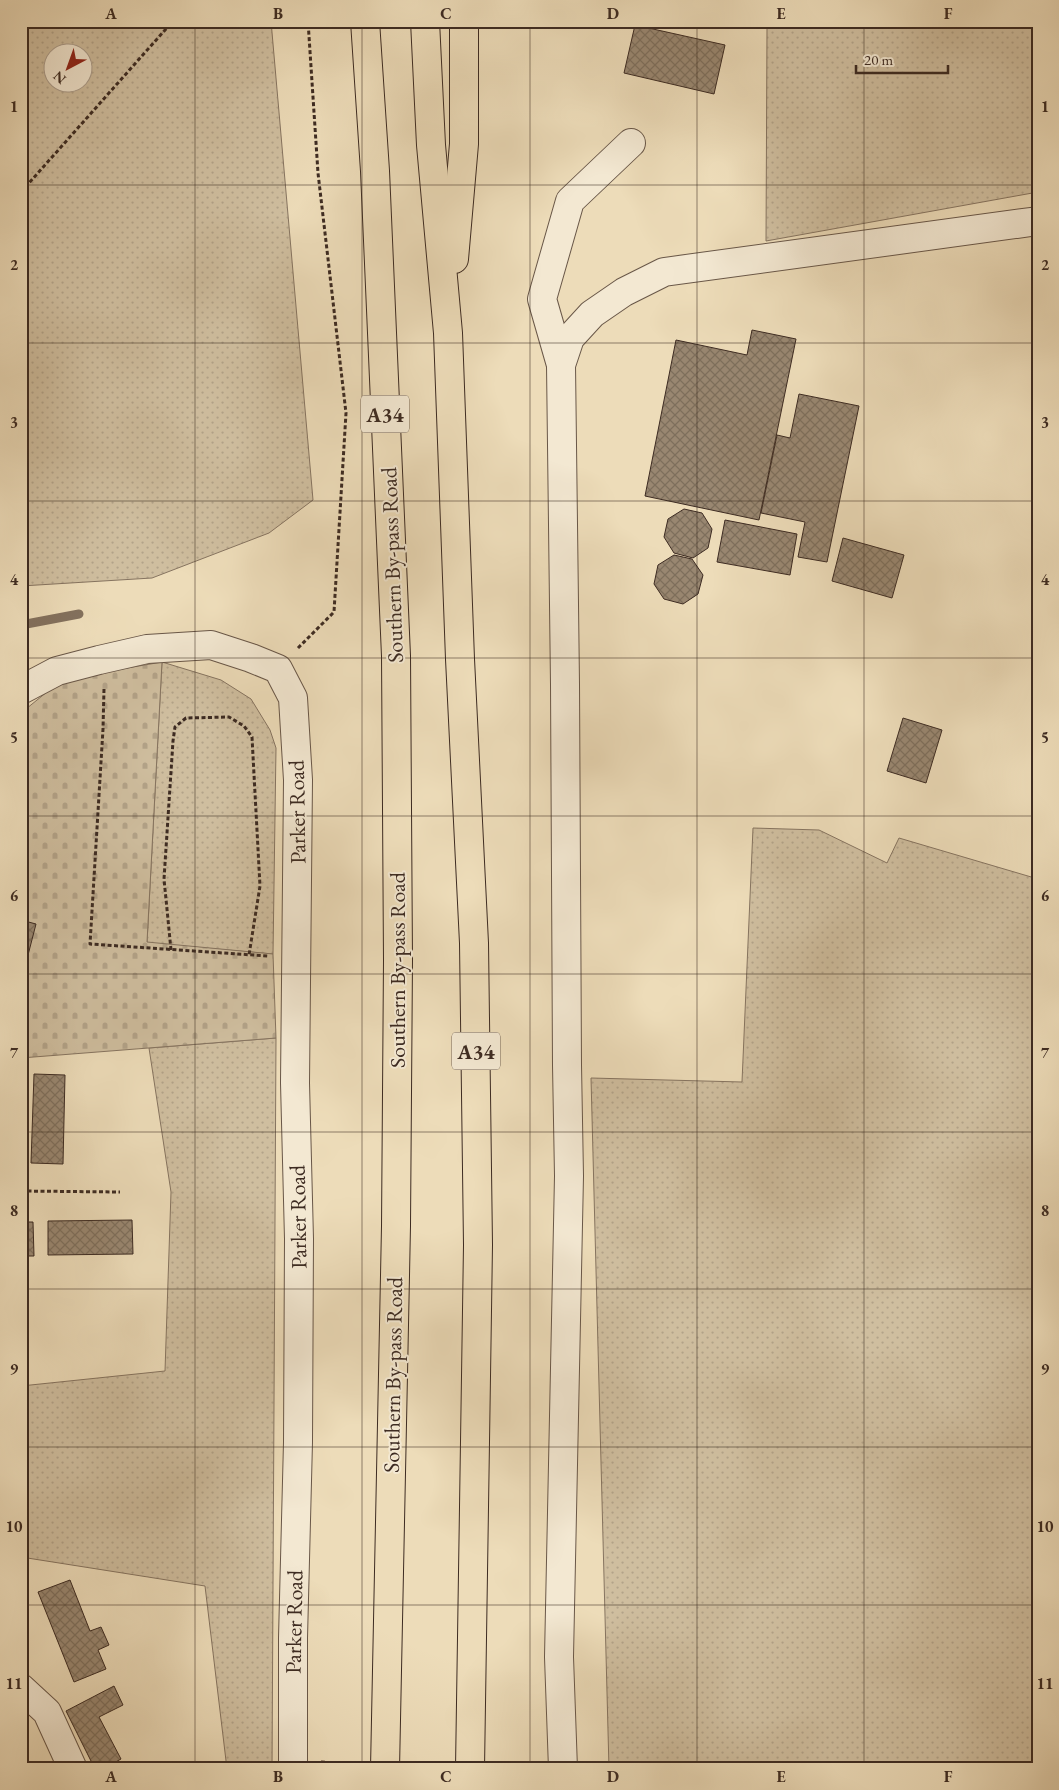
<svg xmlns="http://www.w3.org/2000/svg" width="1059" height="1790" viewBox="0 0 1059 1790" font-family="'EB Garamond',serif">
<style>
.grass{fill:url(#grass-dots);stroke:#867460;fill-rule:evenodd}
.cemetery{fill:url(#cemetery-stones);stroke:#867460}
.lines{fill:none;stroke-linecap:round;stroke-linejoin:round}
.stream{stroke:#83715e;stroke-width:9}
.building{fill:url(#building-cross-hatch);stroke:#3d2b22}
.minor-casing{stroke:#695748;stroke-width:30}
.highway-casing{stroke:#3d2b22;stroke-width:30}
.path{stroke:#3d2b22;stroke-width:3;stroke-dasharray:4 2.5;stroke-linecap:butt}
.minor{stroke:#f3e8d2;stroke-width:28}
.highway{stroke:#eddcb9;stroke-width:28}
.grid{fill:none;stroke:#3d2b22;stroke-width:1;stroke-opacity:0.55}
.labels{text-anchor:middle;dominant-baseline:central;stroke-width:4;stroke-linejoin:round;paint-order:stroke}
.shield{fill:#f3e8d2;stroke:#746457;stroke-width:1}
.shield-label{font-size:21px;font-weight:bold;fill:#3d2b22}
.street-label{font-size:22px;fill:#3d2b22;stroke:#f3e8d2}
.neatline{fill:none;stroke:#3d2b22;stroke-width:2}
.grid-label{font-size:16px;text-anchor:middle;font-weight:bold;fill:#3d2b22}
</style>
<defs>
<pattern id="grass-dots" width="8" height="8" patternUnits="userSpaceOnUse" patternTransform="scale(1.25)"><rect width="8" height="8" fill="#cfbe9f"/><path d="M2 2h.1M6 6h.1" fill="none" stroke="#b3a389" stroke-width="1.8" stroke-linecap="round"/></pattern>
<pattern id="cemetery-stones" width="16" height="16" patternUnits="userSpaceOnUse" patternTransform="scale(1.25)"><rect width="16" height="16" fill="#cfbe9f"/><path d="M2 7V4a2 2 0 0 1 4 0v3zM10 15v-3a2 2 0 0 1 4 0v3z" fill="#b3a389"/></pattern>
<pattern id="building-cross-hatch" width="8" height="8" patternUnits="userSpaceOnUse" patternTransform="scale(1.25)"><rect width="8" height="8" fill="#998771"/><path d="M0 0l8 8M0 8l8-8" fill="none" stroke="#7e6f5c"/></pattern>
</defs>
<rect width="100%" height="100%" fill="#eddcb9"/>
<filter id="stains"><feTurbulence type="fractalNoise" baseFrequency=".004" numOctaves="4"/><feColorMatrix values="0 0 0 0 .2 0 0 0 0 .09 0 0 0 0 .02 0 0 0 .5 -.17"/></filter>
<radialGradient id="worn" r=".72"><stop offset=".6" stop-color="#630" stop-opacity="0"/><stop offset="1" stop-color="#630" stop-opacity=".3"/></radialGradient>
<g class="grass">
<path d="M21,21H271L313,500L269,533L152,578L21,586ZM82,52V82H52V52Z"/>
<polygon points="760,21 1038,21 1038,192 766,241 767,28"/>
<polygon points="162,662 221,680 251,699 270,730 276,748 273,954 147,943"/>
<polygon points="753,828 819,830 887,863 899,838 1038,879 1038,1769 609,1769 591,1078 742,1082"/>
<polygon points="276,1038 272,1769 227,1769 205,1586 21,1557 21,1386 165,1371 171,1192 149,1048"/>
</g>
<polygon class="cemetery" points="162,662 147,942 273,954 276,1038 21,1058 21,713 58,683 104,672"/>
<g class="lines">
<polyline class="stream" points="21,625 79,614"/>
</g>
<g class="building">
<polygon points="635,25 725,45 714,94 624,73"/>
<polygon points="752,330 796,339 759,520 645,496 676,340 747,355"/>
<polygon points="799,394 859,406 827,562 798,557 805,522 761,513 777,435 790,438"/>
<polygon points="684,509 702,513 712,529 708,548 693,558 674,553 664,537 668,519"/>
<polygon points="725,520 797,534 790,575 717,562"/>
<polygon points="843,538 904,555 892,598 832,581"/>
<polygon points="674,555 692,559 703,575 698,594 683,604 664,599 654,584 658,565"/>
<polygon points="903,718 942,730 926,783 887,771"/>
<polygon points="21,920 36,924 27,959 21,958"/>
<polygon points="34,1074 65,1075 63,1164 31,1163"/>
<polygon points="132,1220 133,1254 48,1255 48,1221"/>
<polygon points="21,1222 33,1222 34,1256 21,1256"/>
<polygon points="70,1580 90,1631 101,1627 109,1645 98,1650 106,1669 74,1682 38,1592"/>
<polygon points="114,1686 123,1705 99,1717 121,1759 103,1769 95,1769 66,1711"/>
</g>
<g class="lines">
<g class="minor-casing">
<g id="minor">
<polyline points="561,365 542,299 570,201 631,143"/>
<polyline points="21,690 57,671 99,660 147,649 211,645 251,658 278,669 293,698 298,780 295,1083 299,1239 298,1442 293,1638 293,1769"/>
<polyline points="21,1688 47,1712 73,1769"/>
<polyline points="563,1769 559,1657 569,1176 567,1065 565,684 561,365 570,338 592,314 624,292 664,272 1038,221"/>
</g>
</g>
<g class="highway-casing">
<g id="highway">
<polyline points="365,21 375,171 396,656 398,960 396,1226 385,1769"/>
<polyline points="425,21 431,145 448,333 460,659 474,943 478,1245 470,1769"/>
<polyline points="454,259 464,144 464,21"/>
</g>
</g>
<g class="path">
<polyline points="21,192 173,21"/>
<polyline points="298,648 334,612 346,413 318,173 308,21"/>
<polyline points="104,689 103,729 90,944 268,956"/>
<polyline points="171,950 164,879 173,741 175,727 186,718 229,717 244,726 252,737 260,886 249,955"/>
<polyline points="21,1191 120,1192"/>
<polyline points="321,1762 355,1764"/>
</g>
<use href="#minor" class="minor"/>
<use href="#highway" class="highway"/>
</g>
<path class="grid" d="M195,21V1769M362,21V1769M530,21V1769M697,21V1769M864,21V1769M21,185H1038M21,343H1038M21,501H1038M21,658H1038M21,816H1038M21,974H1038M21,1132H1038M21,1289H1038M21,1447H1038M21,1605H1038"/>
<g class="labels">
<g class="shield">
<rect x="361" y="395.5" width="48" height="37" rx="4"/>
<rect x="452" y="1032.5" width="48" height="37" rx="4"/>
</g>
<g class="shield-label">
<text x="385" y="414">A34</text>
<text x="476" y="1051">A34</text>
</g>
<g class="street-label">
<text transform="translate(392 565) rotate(-92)">Southern By-pass Road</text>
<text transform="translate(297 812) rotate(-91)">Parker Road</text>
<text transform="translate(397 970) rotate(-90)">Southern By-pass Road</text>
<text transform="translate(298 1217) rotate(-91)">Parker Road</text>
<text transform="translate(393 1375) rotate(-89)">Southern By-pass Road</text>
<text transform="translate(294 1622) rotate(-89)">Parker Road</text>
</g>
</g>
<rect width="1059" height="1790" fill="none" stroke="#eddcb9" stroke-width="55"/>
<g transform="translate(68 68) rotate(221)"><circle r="24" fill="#f3e8d2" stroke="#aa9c8c"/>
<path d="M0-4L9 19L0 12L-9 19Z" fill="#8f2418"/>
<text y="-8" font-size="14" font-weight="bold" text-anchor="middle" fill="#3d2b22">N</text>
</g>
<path d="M856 65v8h92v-8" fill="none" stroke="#3d2b22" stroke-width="2.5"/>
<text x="864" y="65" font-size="15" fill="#3d2b22" stroke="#f3e8d2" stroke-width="4" paint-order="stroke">20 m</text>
<rect x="28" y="28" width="1004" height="1734" class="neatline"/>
<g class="grid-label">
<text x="111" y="19">A</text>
<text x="278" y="19">B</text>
<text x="446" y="19">C</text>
<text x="613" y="19">D</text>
<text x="781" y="19">E</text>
<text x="948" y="19">F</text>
<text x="14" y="112">1</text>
<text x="1045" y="112">1</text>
<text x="14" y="270">2</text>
<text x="1045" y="270">2</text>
<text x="14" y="428">3</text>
<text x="1045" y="428">3</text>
<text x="14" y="585">4</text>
<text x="1045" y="585">4</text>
<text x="14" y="743">5</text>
<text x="1045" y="743">5</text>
<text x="14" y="901">6</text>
<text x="1045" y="901">6</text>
<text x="14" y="1058">7</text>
<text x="1045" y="1058">7</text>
<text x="14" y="1216">8</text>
<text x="1045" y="1216">8</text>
<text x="14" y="1374">9</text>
<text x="1045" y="1374">9</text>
<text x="14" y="1532">10</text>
<text x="1045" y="1532">10</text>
<text x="14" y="1689">11</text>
<text x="1045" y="1689">11</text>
<text x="111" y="1782">A</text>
<text x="278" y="1782">B</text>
<text x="446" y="1782">C</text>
<text x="613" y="1782">D</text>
<text x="781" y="1782">E</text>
<text x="948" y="1782">F</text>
</g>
<rect width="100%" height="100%" filter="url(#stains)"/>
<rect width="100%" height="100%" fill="url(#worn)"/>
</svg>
